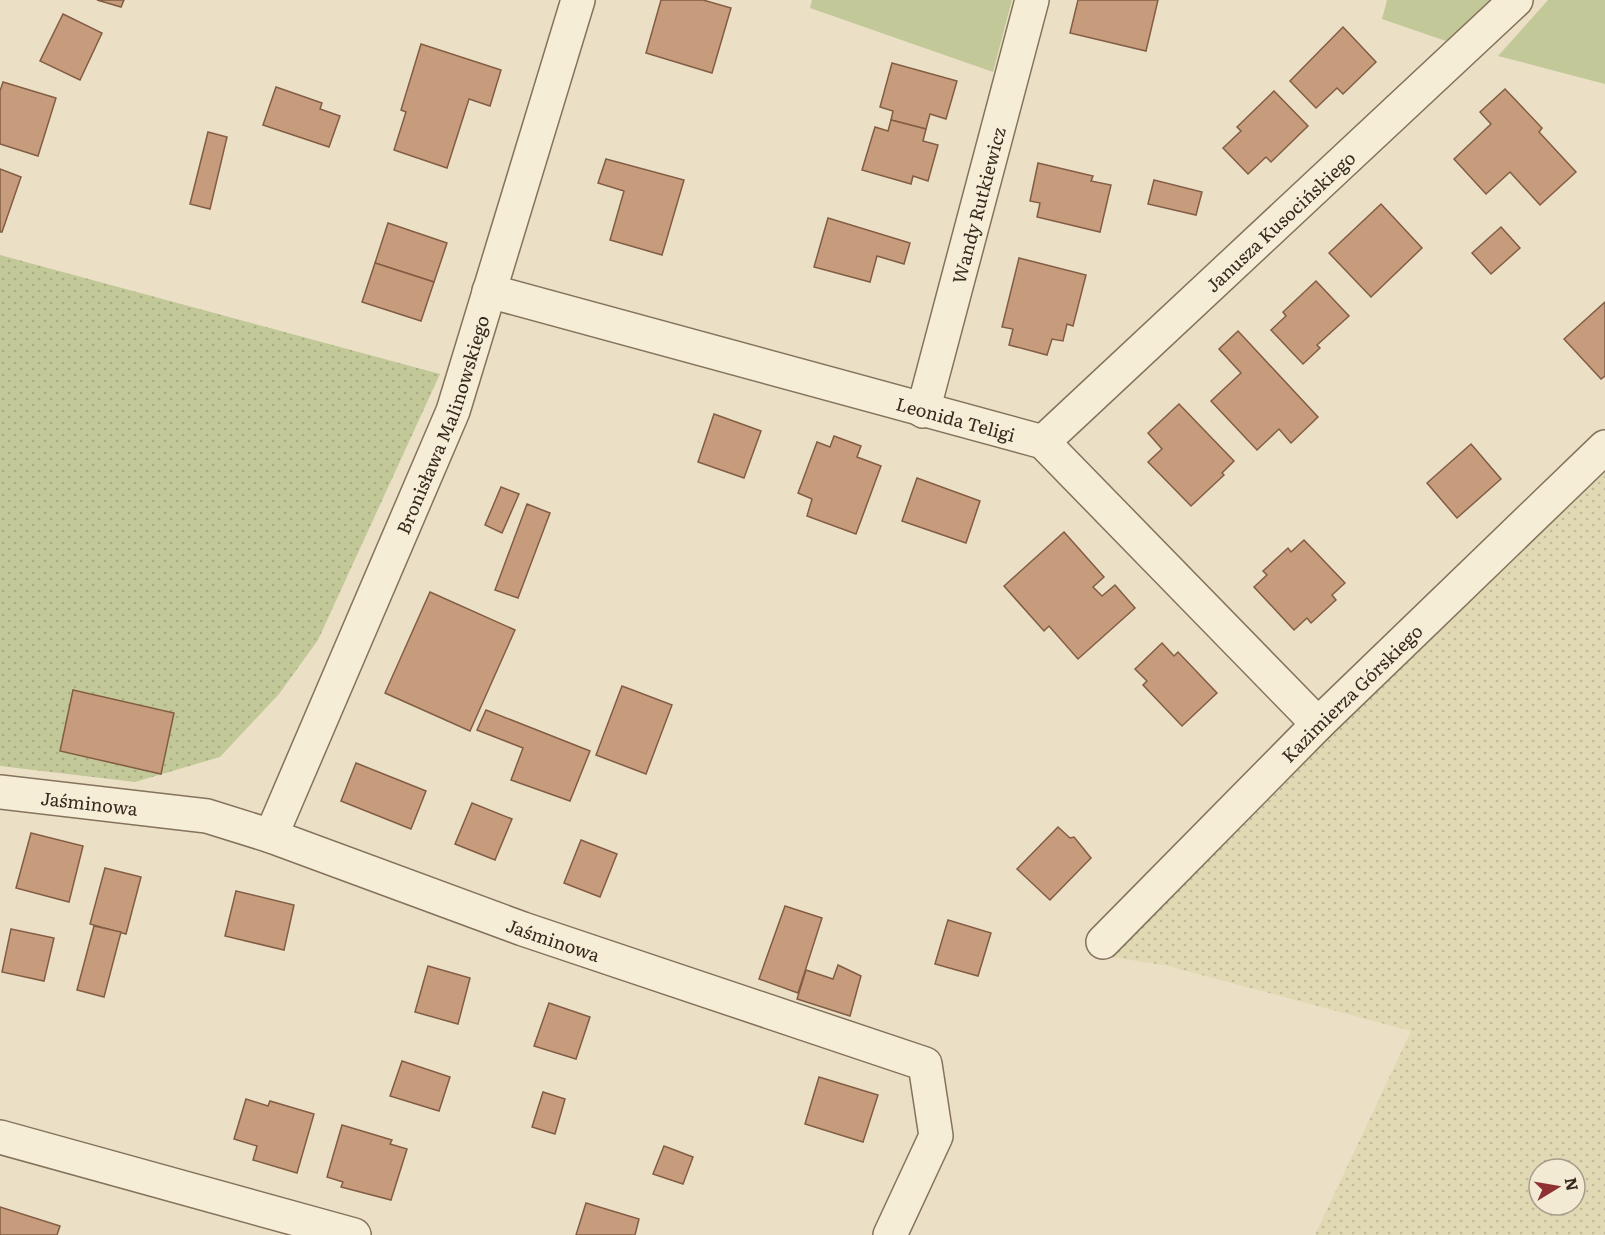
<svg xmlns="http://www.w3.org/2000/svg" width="1605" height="1235" viewBox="0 0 1605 1235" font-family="Literata,serif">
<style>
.farmland{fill:url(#farmland-dots);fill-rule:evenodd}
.grass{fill:#c3c899}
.park{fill:url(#park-dots)}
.building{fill:#c79c7d;stroke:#825d44;stroke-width:1.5}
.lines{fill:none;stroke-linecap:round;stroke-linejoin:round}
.minor-casing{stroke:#85725c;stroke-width:36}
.minor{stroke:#f6edd7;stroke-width:33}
.labels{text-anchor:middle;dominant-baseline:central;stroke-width:5;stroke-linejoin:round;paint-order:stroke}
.street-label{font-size:18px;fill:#362a1f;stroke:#f3ead4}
</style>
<defs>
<pattern id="farmland-dots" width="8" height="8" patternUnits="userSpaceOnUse" patternTransform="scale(1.5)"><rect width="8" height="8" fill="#e0d9b3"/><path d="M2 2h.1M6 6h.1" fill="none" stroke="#c1ba9a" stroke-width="1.8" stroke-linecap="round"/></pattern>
<pattern id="park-dots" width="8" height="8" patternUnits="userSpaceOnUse" patternTransform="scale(1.5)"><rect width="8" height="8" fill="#c3c899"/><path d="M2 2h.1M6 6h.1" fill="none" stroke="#a8ac83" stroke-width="1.8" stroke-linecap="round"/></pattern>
</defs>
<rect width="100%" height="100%" fill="#ebe0c5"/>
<path class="farmland" d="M1605,465V1235H1315L1411,1031L1168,966L1112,957L1487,563ZM1539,1169H1575V1205H1539Z"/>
<g class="grass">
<polygon points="812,0 1012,0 993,72 810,8"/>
<polygon points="1387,0 1491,0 1446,41 1382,19"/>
<polygon points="1548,0 1605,0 1605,84 1498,56"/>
</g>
<polygon class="park" points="0,255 440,374 318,640 279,694 220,757 135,782 0,766"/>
<g class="building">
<polygon points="97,0 124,0 121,7"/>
<polygon points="661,0 703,0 731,8 712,73 646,53"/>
<polygon points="1078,0 1158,0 1146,51 1070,33"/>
<polygon points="63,14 102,33 80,80 40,61"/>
<polygon points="1343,27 1376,62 1343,94 1337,88 1316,108 1290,81"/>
<polygon points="421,44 501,70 490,106 469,99 447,168 394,150 406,112 401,110"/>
<polygon points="892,63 957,81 946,119 930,114 926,129 891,120 893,111 880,107"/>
<polygon points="3,82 56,98 38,156 0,144 0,91"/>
<polygon points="276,87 322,103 320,109 340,116 329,147 263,125"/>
<polygon points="1505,89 1542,128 1539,132 1576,172 1540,205 1510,172 1486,194 1454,159 1491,124 1480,112"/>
<polygon points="1274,91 1308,126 1271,162 1266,157 1248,174 1223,148 1241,131 1237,127"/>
<polygon points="891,120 926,129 923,141 938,145 928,181 913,176 911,184 862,170 875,127 888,131"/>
<polygon points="208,132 227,137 210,209 190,204"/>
<polygon points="606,159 684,180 662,255 610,240 624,191 598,183"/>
<polygon points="1038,163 1093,176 1091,181 1111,185 1100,232 1037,217 1040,203 1030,201"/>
<polygon points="0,169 21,177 2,232 0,232"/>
<polygon points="1154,180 1202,192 1196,215 1148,204"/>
<polygon points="1381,204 1422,248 1371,297 1329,253"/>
<polygon points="828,218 910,243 904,264 877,256 870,282 814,267"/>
<polygon points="388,223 447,243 434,282 375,263"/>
<polygon points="1501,227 1520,248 1491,274 1472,253"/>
<polygon points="1019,258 1086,275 1073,326 1067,324 1063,341 1052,339 1047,355 1009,345 1013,329 1002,327"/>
<polygon points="375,263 434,282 421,321 362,302"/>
<polygon points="1316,281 1349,316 1317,345 1320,348 1303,364 1271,330 1286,316 1283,312"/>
<polygon points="1605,302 1605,376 1601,379 1564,339"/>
<polygon points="1238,331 1318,417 1291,443 1279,429 1257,450 1211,401 1241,373 1219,349"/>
<polygon points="1179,404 1234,461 1222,473 1224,475 1191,506 1148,462 1162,449 1148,433"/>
<polygon points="714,414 761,431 744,478 698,462"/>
<polygon points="834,436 861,446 857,457 881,466 856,534 807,516 812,499 798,493 817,442 830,447"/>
<polygon points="1471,444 1501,479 1457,518 1427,483"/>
<polygon points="917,478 980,501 966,543 902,521"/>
<polygon points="501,487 519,494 502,533 485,525"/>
<polygon points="527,504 550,513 518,598 495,590"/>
<polygon points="1064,532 1104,577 1093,587 1102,596 1115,585 1135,608 1078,659 1049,626 1044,631 1004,586"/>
<polygon points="1304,540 1345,583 1332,595 1336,600 1311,623 1307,618 1294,630 1254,587 1267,575 1263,571 1288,548 1291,552"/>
<polygon points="430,592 515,630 470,731 385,693"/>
<polygon points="1162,643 1174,656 1178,652 1217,693 1182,726 1143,685 1147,681 1135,669"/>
<polygon points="622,686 672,705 646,774 596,755"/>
<polygon points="73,690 174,713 161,774 60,751"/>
<polygon points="486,710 590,751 570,801 511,780 523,748 477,730"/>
<polygon points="356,763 426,791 411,829 341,801"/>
<polygon points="472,803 512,819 495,860 455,844"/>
<polygon points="1058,827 1070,838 1074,837 1091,858 1050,900 1017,869"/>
<polygon points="31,833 83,846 69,902 16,888"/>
<polygon points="581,840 617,854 600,897 564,883"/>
<polygon points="105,868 141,877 126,934 90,924"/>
<polygon points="236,891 294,905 284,950 225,936"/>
<polygon points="785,906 822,918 798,993 759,979"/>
<polygon points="948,920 991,933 978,976 935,964"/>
<polygon points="94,926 121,932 104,997 77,990"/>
<polygon points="11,929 54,938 44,981 2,972"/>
<polygon points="838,965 861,976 850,1016 797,999 806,970 833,979"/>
<polygon points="428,966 470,978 458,1024 415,1012"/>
<polygon points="549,1003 590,1017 576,1059 534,1046"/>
<polygon points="402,1061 450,1077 439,1111 390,1096"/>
<polygon points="819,1077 878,1095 863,1142 805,1124"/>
<polygon points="543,1092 565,1099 555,1134 532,1127"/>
<polygon points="246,1099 268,1106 270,1101 314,1114 297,1173 253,1160 257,1146 234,1139"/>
<polygon points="342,1125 392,1140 390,1144 407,1149 391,1200 341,1187 343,1182 327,1177"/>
<polygon points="664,1146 693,1157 683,1184 653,1174"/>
<polygon points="586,1203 639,1219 635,1235 576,1235"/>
<polygon points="0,1207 60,1226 57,1235 0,1235"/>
</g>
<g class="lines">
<g class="minor-casing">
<g id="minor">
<path id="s1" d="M489,291L1043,442L1318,724"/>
<path id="s2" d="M923,411L1032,0"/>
<path id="s3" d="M1043,442L1516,0"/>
<path id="s4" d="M0,792L207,816L271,836L523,929L925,1064L936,1136L890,1235"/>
<path id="s5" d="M271,836L453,411L578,0"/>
<path id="s6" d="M1103,942L1318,724L1605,447"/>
<polyline points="0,1137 354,1235"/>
</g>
</g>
<use href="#minor" class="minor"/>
</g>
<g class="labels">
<g class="street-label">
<text stroke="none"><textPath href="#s2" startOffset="213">Wandy Rutkiewicz</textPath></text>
<text stroke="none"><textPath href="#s3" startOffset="324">Janusza Kusocińskiego</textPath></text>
<text stroke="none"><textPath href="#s1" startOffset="484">Leonida Teligi</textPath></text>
<text stroke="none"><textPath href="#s5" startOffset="446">Bronisława Malinowskiego</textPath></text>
<text stroke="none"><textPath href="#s6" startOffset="352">Kazimierza Górskiego</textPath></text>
<text stroke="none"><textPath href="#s4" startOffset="90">Jaśminowa</textPath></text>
<text stroke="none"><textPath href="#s4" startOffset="576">Jaśminowa</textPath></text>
</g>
</g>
<g transform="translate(1557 1187) rotate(79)"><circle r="28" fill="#f3ead4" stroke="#a79d8c" stroke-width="1.5"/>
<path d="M0-4.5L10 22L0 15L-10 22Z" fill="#8f3031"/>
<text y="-9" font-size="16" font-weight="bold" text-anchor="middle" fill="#362a1f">N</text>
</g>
</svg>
